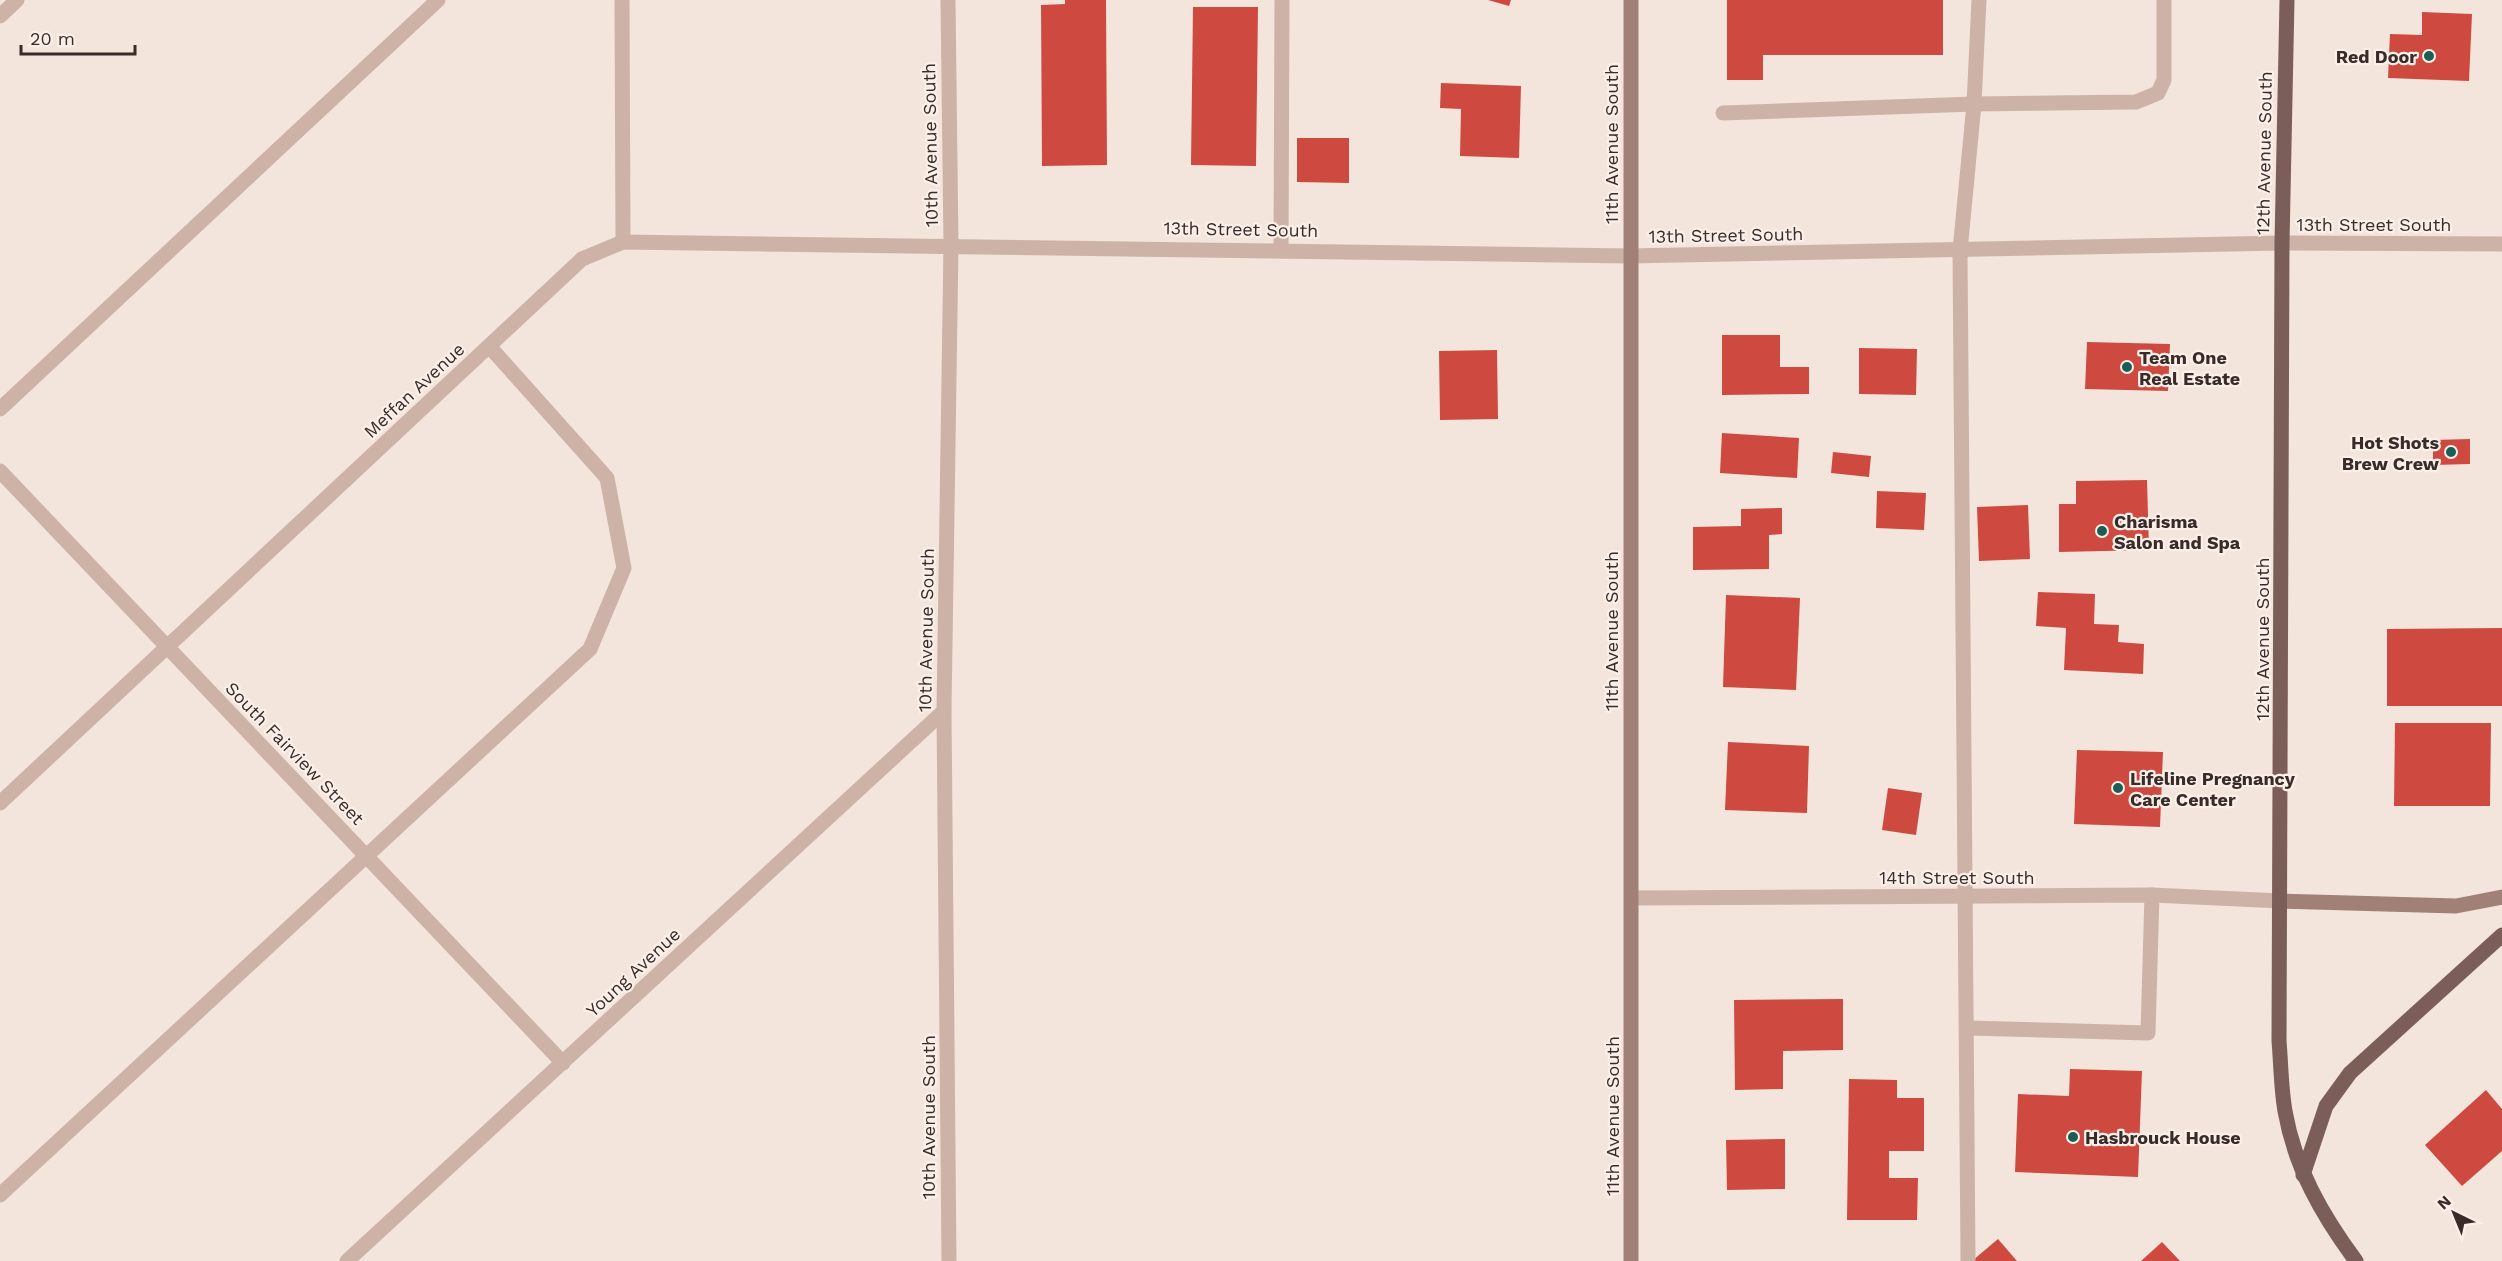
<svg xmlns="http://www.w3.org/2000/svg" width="2502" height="1261" viewBox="0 0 2502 1261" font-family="'Work Sans',sans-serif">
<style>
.building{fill:#ce4a40}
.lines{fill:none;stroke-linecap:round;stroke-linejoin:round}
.lane{stroke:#cdb2a7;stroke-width:15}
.street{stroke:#cdb2a7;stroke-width:15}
.secondary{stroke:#a18078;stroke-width:15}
.primary{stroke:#7c5e58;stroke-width:15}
.poi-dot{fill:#1a5e57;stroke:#fbf0e9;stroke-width:2}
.labels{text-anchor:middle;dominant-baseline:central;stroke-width:4.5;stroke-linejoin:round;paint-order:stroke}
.poi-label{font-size:18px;font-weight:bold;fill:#392b28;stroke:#fbf0e9;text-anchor:start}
.street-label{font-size:18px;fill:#392b28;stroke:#fbf0e9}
</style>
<rect width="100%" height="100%" fill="#f4e5dc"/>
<g class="building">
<polygon points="1065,0 1106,0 1107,165 1042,166 1041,5 1065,4"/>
<polygon points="1488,0 1511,0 1509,6"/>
<polygon points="1727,0 1943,0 1943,55 1763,55 1763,80 1727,80"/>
<polygon points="1193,7 1258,7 1256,166 1191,165"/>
<polygon points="2422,12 2472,14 2469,81 2388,78 2390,34 2422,35"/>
<polygon points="1441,83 1521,86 1519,158 1460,156 1461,109 1440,108"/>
<polygon points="1297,138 1349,138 1349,183 1297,182"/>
<polygon points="1722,335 1780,335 1780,367 1809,367 1809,394 1722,395"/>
<polygon points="2087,342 2170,344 2168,391 2085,389"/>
<polygon points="1859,348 1917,349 1916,395 1859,394"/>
<polygon points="1497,350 1498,419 1440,420 1439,351"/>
<polygon points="1722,433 1799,438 1797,478 1720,473"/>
<polygon points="2470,439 2470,464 2433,465 2433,440"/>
<polygon points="1833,452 1871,456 1869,477 1831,473"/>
<polygon points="2147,480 2149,550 2059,552 2059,504 2076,504 2076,481"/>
<polygon points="1877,491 1926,493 1924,530 1876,528"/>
<polygon points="2028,505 2030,559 1979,561 1977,507"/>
<polygon points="1782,508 1782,534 1769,535 1769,569 1693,570 1693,527 1741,526 1741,509"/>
<polygon points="2038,592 2095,594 2094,624 2119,625 2118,642 2144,644 2143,674 2064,670 2066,628 2036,626"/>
<polygon points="1726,595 1800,598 1796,690 1723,687"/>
<polygon points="2502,628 2502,706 2387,706 2387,629"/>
<polygon points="2395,723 2491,723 2490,806 2394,806"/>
<polygon points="1728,742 1809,746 1807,813 1725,810"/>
<polygon points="2077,750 2163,752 2160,827 2074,824"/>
<polygon points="1888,788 1922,793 1916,835 1882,830"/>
<polygon points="1843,999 1843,1050 1783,1051 1783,1089 1735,1090 1734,1000"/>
<polygon points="2070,1069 2142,1071 2138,1177 2015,1172 2018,1094 2069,1096"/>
<polygon points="1849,1079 1897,1080 1897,1098 1924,1098 1924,1151 1889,1151 1889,1178 1918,1178 1917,1220 1847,1220"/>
<polygon points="2486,1090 2502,1109 2502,1151 2462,1186 2425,1145"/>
<polygon points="1785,1139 1785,1189 1727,1190 1726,1140"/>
<polygon points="1998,1239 2017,1261 1972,1261"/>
<polygon points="2162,1242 2180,1261 2141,1261"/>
</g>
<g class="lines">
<g class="lane">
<polyline points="622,0 623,242"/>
<polyline points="1723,113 1974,104 2136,102 2158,93 2164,80 2164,0"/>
<polyline points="1281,249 1282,0"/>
<polyline points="0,409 438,0"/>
<polyline points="1968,1028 2148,1033 2152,895"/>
<polyline points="0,1195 590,649 624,568 607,478 489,346"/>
<polyline points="1968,1261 1960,251 1974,104 1979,0"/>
</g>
<g class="street">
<polyline points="948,0 951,245 944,711 949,1261"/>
<polyline points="0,16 17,0"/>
<polyline points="0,471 563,1063"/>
<polyline points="0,803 582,259 623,242 1629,256 2282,243 2502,244"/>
<polyline points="1633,898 2152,895 2281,901"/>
<polyline points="347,1261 944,711"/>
</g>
<g class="secondary">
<polyline points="2281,901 2456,906 2502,897"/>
<polyline points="1631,1261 1631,0"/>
</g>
<g class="primary">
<path d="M2287,0L2282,243L2279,1041C2281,1064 2281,1088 2285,1111C2295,1168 2322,1215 2356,1261"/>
<polyline points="2303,1175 2326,1106 2350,1073 2502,935"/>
</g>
</g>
<g class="poi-dot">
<circle cx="2429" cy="56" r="6"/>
<circle cx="2127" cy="367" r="6"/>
<circle cx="2451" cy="452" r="6"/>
<circle cx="2102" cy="531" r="6"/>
<circle cx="2118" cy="788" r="6"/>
<circle cx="2073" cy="1137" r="6"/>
</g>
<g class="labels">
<g class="poi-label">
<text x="2417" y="56" text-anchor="end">Red Door</text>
<text x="2139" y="357">Team One<tspan x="2139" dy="21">Real Estate</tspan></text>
<text x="2439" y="442" text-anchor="end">Hot Shots<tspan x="2439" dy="21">Brew Crew</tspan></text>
<text x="2114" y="521">Charisma<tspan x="2114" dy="21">Salon and Spa</tspan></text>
<text x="2130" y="778">Lifeline Pregnancy<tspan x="2130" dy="21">Care Center</tspan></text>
<text x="2085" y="1137">Hasbrouck House</text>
</g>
<g class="street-label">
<text transform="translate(1611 144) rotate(-90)">11th Avenue South</text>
<text transform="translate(930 145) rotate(-91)">10th Avenue South</text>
<text transform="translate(2264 153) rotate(-89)">12th Avenue South</text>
<text x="2374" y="224">13th Street South</text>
<text transform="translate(1241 229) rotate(1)">13th Street South</text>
<text transform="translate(1726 235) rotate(-1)">13th Street South</text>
<text transform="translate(414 390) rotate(-43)">Meffan Avenue</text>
<text transform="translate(926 630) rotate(-89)">10th Avenue South</text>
<text transform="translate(1611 631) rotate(-90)">11th Avenue South</text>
<text transform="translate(2262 639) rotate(-90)">12th Avenue South</text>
<text transform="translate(295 753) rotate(46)">South Fairview Street</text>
<text x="1957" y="877">14th Street South</text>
<text transform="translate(633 972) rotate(-43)">Young Avenue</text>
<text transform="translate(1612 1116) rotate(-90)">11th Avenue South</text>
<text transform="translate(928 1117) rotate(-90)">10th Avenue South</text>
</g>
</g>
<g transform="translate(2454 1213) rotate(317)" stroke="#fbf0e9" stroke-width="4.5" paint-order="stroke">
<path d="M0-4.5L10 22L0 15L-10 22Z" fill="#392b28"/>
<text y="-9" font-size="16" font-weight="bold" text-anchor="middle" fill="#392b28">N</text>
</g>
<path d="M21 45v9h114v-9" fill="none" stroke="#392b28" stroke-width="3"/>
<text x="30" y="45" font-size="18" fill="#392b28" stroke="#fbf0e9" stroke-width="4.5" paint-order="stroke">20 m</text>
</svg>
